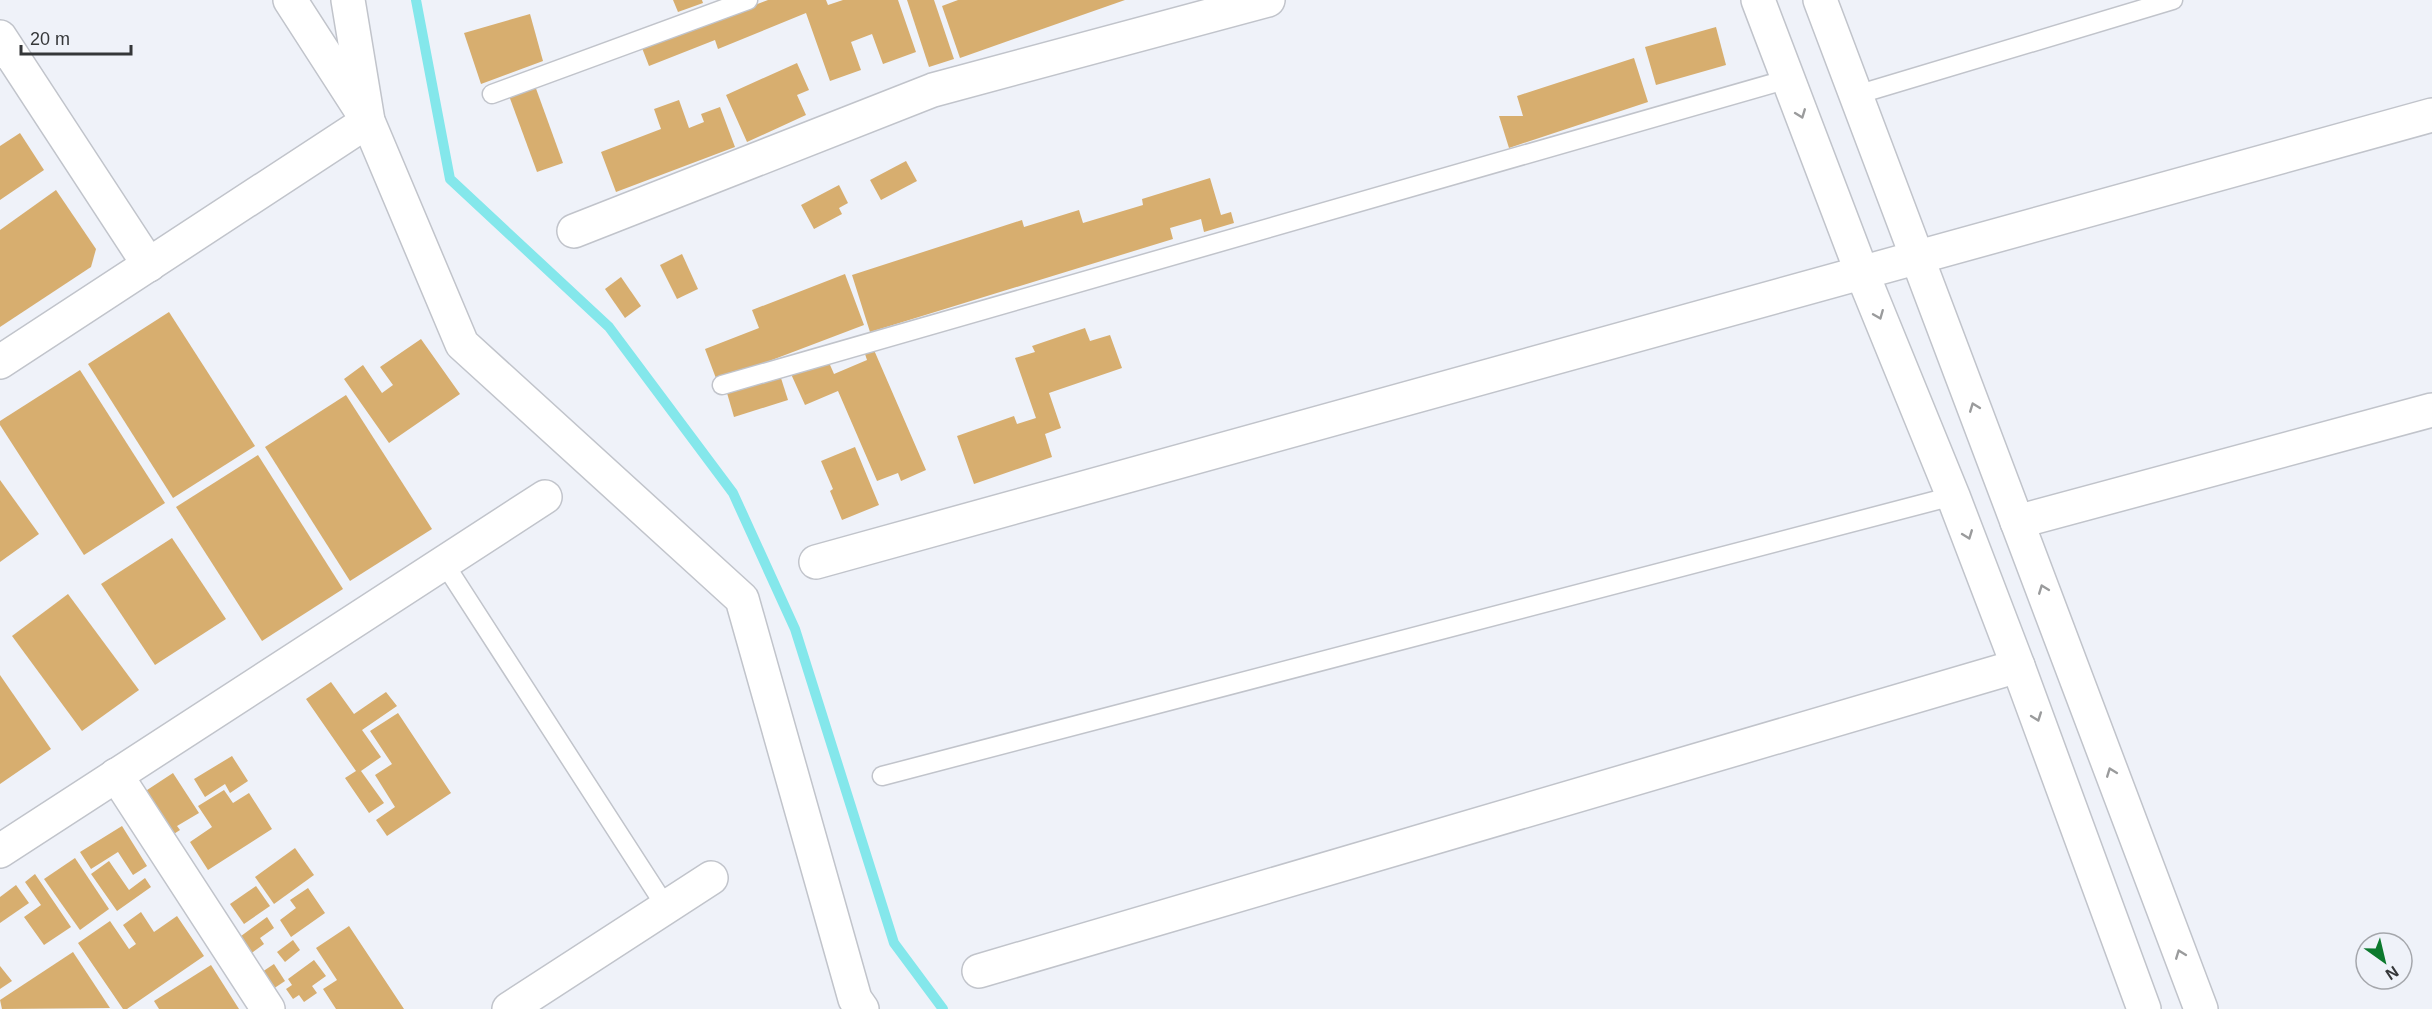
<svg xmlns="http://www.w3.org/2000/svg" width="2432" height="1009" viewBox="0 0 2432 1009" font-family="Arial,sans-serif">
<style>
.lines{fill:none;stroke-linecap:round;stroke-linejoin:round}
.stream{stroke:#84e7eb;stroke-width:10}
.building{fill:#d7ae6f}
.lane-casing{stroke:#c1c4cb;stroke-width:21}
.street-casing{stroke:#c1c4cb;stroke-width:36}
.secondary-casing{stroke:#c1c4cb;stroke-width:36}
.lane{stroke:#fff;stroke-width:18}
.street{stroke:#fff;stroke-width:33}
.secondary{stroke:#fff;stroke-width:33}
.oneway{stroke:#9a9b9c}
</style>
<rect width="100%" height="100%" fill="#eff2f9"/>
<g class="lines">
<polyline class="stream" points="416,0 450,179 609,327 733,493 795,629 894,943 943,1009"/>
</g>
<g class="building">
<polygon points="673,0 702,0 703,3 678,12"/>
<polygon points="768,0 826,0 828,5 843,0 898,0 916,52 883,64 872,34 851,42 861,70 830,81 806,13 718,49 715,40 649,66 642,48"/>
<polygon points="907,0 934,0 954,59 929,67"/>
<polygon points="958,0 1125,0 960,58 942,6"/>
<polygon points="530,14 543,61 481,84 464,33"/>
<polygon points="1716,27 1726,65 1656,85 1645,47"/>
<polygon points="1634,58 1648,102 1509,148 1499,116 1523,116 1517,96"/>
<polygon points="797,63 809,90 797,95 806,115 747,142 726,95"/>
<polygon points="534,83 563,163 537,172 508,93"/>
<polygon points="679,100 689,128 704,122 701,114 720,107 735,147 616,192 601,152 661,129 654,109"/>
<polygon points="20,133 44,170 0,200 0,146"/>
<polygon points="906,161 917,181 881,200 870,180"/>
<polygon points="1210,178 1221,215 1231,212 1234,223 1204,232 1201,219 1170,228 1173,239 870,332 852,275 1022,220 1024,227 1079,210 1083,223 1143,205 1142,199"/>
<polygon points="839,185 848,203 839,208 842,214 814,229 801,205"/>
<polygon points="56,190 96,249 91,267 0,327 0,230"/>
<polygon points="682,254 698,289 677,299 660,265"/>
<polygon points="845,274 864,325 717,381 705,349 759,328 752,310"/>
<polygon points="621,277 641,306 625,318 605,289"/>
<polygon points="169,312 255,446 173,498 88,364"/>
<polygon points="1085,328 1090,341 1110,335 1122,368 1049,393 1061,428 1045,434 1052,457 974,484 957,436 1014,416 1017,424 1036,418 1015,358 1035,352 1032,346"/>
<polygon points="421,339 460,394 389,443 344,379 363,365 382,393 393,385 380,367"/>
<polygon points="874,350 926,470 901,481 898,473 877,481 838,391 805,405 791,374 827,358 834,374 867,360 865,354"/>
<polygon points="80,370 165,503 84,555 0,425 0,421"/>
<polygon points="780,375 788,400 734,417 727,393"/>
<polygon points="346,395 432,529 350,581 265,447"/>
<polygon points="855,447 879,505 842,520 830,491 833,489 821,461"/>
<polygon points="258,455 343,589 262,641 176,507"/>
<polygon points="0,480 39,534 0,562"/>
<polygon points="172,538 226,619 155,665 101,584"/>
<polygon points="68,594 139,690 82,731 12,636"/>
<polygon points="0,675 51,749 0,784"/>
<polygon points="331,682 354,714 386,692 397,706 362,730 381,757 361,771 384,803 369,813 345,778 356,771 306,699"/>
<polygon points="398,713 451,793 387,836 376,820 395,807 375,775 392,764 370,731"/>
<polygon points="232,756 248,781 230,793 225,784 205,797 194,779"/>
<polygon points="173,773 199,813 177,826 180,830 169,837 141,794"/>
<polygon points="224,790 233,803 249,793 272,829 208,870 190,842 212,827 198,806"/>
<polygon points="122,826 147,866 133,875 118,852 91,869 80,852"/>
<polygon points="295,848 314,875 274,904 255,877"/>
<polygon points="75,858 109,909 80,930 44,879"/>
<polygon points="109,861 129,890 145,878 151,887 117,911 91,874"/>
<polygon points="35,874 71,927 44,945 24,917 41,905 25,882"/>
<polygon points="16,885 29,903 0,923 0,897"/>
<polygon points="256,886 270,906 244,924 230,904"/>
<polygon points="308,888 325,913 291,937 280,920 296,908 290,900"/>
<polygon points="141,912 154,932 177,916 204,956 127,1009 123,1009 78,943 110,921 129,949 136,944 123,925"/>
<polygon points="267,917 274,928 260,938 264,944 249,955 237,939"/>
<polygon points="349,926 404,1009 336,1009 323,989 337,980 316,948"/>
<polygon points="293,940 300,950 285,962 277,952"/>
<polygon points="73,952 110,1008 2,1009 0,1000"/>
<polygon points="314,960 326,976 312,986 317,993 304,1002 299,995 293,999 286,989 292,985 288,979"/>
<polygon points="274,964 285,981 270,991 259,974"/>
<polygon points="211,965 239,1009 159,1009 154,1001"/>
<polygon points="0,966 12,981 0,989"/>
</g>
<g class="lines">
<g class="lane-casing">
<g id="lane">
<polyline points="492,94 748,0"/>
<polyline points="1856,95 2173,0"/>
<polyline points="722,385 1788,79"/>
<polyline points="444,563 666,907"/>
<polyline points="882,776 1953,496"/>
</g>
</g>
<g class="street-casing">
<g id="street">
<polyline points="1758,0 1862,273 1953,496 2018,666 2144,1009"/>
<polyline points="1820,0 2201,1009"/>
<polyline points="0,37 149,265"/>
<polyline points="574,231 933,90 1268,0"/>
<polyline points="0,362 368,121 290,0"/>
<polyline points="2017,522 2432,410"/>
<polyline points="816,562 2432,115"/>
<polyline points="116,775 268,1009"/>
<polyline points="0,851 545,497"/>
<polyline points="979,971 2018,666"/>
<polyline points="509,1009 711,878"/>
</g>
</g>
<g class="secondary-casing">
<polyline id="secondary" points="348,0 368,121 462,344 742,599 855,999 862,1009"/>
</g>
<use href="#lane" class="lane"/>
<use href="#street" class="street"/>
<use href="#secondary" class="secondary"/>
</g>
<defs><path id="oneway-chevron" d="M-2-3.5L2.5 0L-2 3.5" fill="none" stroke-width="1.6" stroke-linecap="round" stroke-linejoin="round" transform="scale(1.5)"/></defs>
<g class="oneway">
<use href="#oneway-chevron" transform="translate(1801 114) rotate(69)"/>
<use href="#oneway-chevron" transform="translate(1879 315) rotate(68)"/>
<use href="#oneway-chevron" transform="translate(1974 407) rotate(-111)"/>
<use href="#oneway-chevron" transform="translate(1968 535) rotate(69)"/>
<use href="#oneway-chevron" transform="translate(2043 589) rotate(-111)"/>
<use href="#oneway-chevron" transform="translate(2037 717) rotate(70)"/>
<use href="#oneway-chevron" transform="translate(2111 772) rotate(-111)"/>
<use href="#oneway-chevron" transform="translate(2180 954) rotate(-111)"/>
</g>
<g transform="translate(2384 961) rotate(146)"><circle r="28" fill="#eff2f9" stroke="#a5a7ac" stroke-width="1.5"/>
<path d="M0-4.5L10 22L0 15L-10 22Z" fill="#0c792d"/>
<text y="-9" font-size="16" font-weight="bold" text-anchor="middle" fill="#353739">N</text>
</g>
<path d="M21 45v9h110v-9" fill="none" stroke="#353739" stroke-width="3"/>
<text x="30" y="45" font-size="18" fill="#353739" stroke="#eff2f9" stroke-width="4.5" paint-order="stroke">20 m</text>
</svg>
